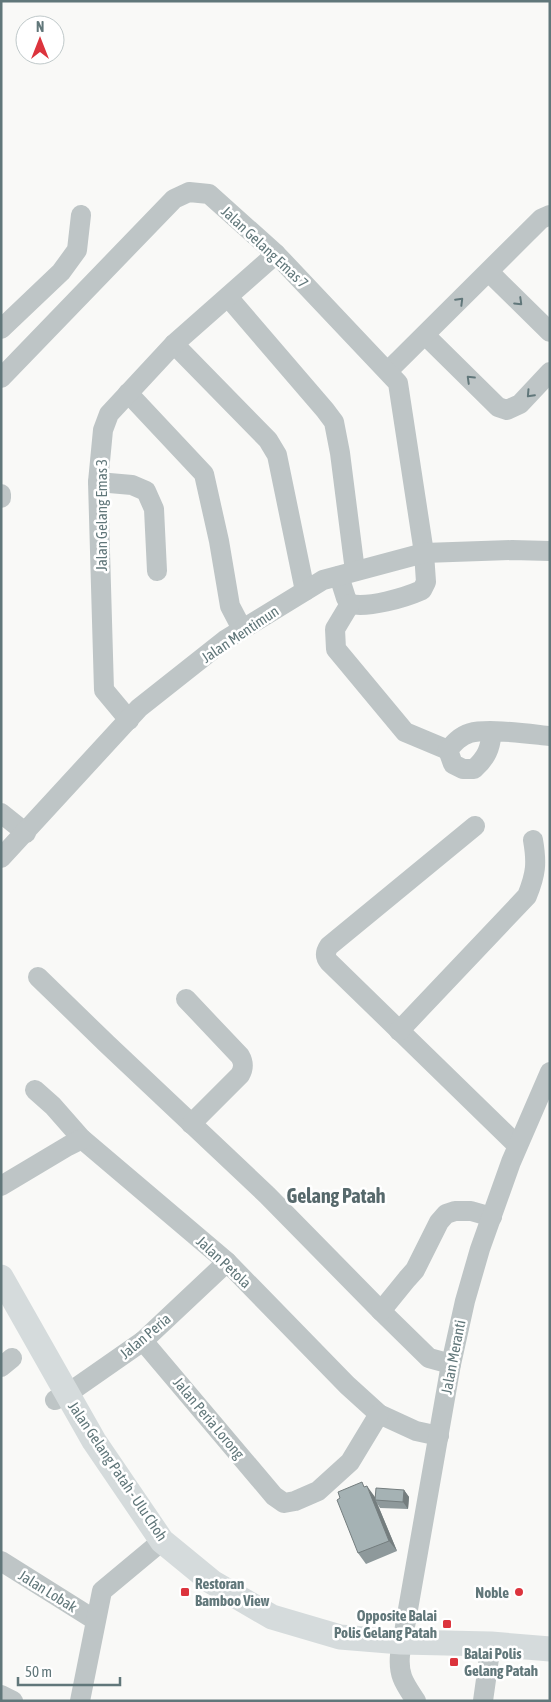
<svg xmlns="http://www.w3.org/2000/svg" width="551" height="1702" viewBox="0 0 551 1702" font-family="'Asap Condensed',sans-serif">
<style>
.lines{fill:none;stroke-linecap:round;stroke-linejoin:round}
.minor{stroke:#bec5c6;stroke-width:20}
.major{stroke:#d5dbdc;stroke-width:25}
.wall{fill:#8e999b}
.shaded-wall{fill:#747d7e}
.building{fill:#a5b2b4;stroke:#747d7e}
.oneway{stroke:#61777a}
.poi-dot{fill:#dc343d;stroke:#fff;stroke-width:2}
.labels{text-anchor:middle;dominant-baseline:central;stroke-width:5;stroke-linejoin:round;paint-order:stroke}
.street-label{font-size:15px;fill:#61777a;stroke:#fff}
.poi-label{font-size:15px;font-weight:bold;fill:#61777a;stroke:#fff;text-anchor:start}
.district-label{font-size:20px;font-weight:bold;fill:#57696c;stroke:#fff}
</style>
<rect width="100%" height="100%" fill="#f9f9f7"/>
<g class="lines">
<g class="minor">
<polyline points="489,272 550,332"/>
<polyline points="228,297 325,410 334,422 340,453 355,571"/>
<polyline points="1,329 61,272 77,250 81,215"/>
<polyline points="425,335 498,407 507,410 520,404 550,372"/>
<polyline points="174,344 268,440 277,455 305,591"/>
<polyline points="388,371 541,219 550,215"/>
<path d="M1,378L174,199L189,192L209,194L276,254L398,383L424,553L426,582L422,590C404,598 369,608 350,604L346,598L339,576"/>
<polyline points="128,393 204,474 219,541 230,606 242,629"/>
<polyline points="98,482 132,485 146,491 154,509 157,571"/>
<polyline points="1,494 1,498"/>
<polyline points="350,604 335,629 336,649 405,732 448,750"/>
<polyline points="129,720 104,690 98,482 103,430 109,414 174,344 276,254"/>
<path d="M492,732C490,749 487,757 474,769H463L453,764L448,750C454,743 460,736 470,733C488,728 530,734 550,736"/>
<polyline points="1,813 26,833"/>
<path d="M475,826L329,946C325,952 325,957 329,962L517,1145"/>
<polyline points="1,858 139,708 225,640 323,580 424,553 512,550 550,551"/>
<polyline points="38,977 107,1044 267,1195 381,1311 429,1358 451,1364"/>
<path d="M186,999L240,1056C244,1063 244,1068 240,1075L191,1124"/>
<path d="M399,1031L527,896C536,874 537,863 533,840"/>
<polyline points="35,1090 53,1106 82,1139 227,1262 347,1385 379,1414 416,1431 439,1436"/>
<polyline points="1,1186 68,1146 82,1139"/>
<polyline points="381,1311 407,1279 415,1270 439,1222 446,1214 455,1211 471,1211 492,1217"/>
<polyline points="143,1341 274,1496 284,1503 295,1501 318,1491 350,1462 379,1414"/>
<polyline points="1,1367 12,1358"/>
<polyline points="55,1400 67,1394 143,1341 227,1262"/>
<polyline points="1,1561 95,1620"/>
<polyline points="1,1695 13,1701"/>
<polyline points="80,1701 102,1591 162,1541"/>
<path d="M416,1701C405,1684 398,1676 400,1655L451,1364L465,1301L480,1249L511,1162L550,1072"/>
<polyline points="483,1701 491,1644"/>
</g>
<polyline class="major" points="1,1277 94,1441 162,1541 212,1582 272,1617 340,1637 401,1642 491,1644 550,1649"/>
</g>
<polygon class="wall" points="365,1487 375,1498 404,1490 409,1497 408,1509 380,1508 377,1503 397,1551 366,1564 358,1553"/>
<g class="shaded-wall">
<polygon points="367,1486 375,1497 376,1500 375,1500 377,1503 397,1551 389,1541"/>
<polygon points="404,1490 409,1497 408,1509 403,1502"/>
</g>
<g class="building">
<polygon points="362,1482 364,1487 367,1486 389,1541 358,1553 337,1500 340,1498 338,1492"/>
<polygon points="376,1488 404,1490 403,1502 375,1500"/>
</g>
<defs><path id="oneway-chevron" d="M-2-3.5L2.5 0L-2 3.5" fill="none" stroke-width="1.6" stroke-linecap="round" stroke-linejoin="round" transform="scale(1.25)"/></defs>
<g class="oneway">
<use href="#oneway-chevron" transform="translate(460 301) rotate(-45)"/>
<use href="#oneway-chevron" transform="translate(519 302) rotate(44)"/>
<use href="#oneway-chevron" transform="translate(470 379) rotate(-136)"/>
<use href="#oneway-chevron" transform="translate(530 394) rotate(133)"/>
</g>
<g class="poi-dot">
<rect x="180" y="1587" width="10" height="10" rx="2.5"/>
<circle cx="519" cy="1592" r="5"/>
<rect x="442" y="1619" width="10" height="10" rx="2.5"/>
<rect x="449" y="1657" width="10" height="10" rx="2.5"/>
</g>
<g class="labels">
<g class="street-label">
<text transform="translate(265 247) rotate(43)">Jalan Gelang Emas 7</text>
<text transform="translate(101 515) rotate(-90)">Jalan Gelang Emas 3</text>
<text transform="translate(240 634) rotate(-34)">Jalan Mentimun</text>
<text transform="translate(224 1262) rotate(43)">Jalan Petola</text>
<text transform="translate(145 1336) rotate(-40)">Jalan Peria</text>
<text transform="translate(453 1357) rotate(-79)">Jalan Meranti</text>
<text transform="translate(209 1418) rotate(50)">Jalan Peria Lorong</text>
<text transform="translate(118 1471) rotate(56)">Jalan Gelang Patah - Ulu Choh</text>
<text transform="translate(48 1591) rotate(32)">Jalan Lobak</text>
</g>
<g class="poi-label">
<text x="195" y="1583">Restoran<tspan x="195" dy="17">Bamboo View</tspan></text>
<text x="509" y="1592" text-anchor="end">Noble</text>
<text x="437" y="1615" text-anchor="end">Opposite Balai<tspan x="437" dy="17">Polis Gelang Patah</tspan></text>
<text x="464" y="1653">Balai Polis<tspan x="464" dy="17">Gelang Patah</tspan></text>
</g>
<g class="district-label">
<text x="336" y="1195">Gelang Patah</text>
</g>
</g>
<rect width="551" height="1702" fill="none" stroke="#61777a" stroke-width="5"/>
<g transform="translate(40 40)"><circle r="24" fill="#ffffff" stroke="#c0c9ca"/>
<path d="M0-4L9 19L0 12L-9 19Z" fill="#dc343d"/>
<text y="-8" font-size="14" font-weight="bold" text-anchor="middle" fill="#61777a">N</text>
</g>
<path d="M18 1677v8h102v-8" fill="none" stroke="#61777a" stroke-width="2.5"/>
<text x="25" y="1677" font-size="15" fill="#61777a" stroke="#ffffff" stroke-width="4" paint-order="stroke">50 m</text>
</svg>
